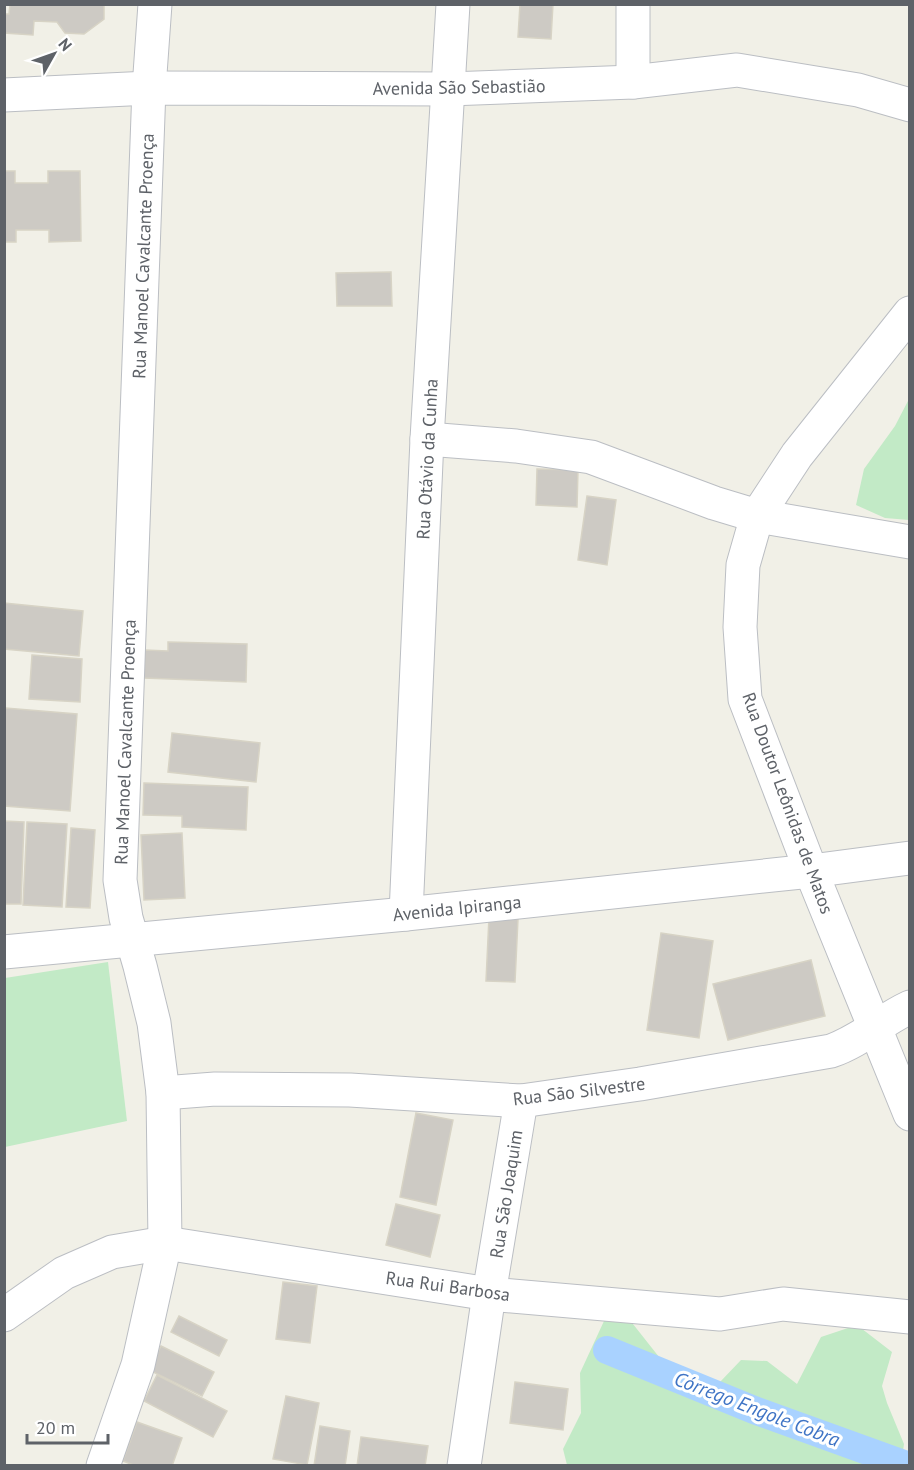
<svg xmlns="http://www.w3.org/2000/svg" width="914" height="1470" viewBox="0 0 914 1470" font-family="'PT Sans',sans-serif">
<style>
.green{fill:#c2eac6}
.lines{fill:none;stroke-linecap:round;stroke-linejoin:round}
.canal{stroke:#a9d2ff;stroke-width:28}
.building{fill:#cdcac4;stroke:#d7d3c5;stroke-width:1.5}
.minor-casing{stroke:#bbbec3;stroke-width:35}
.minor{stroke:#fff;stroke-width:33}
.labels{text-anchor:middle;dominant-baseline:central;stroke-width:6;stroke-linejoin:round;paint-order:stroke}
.street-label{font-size:18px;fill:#5e6268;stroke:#fff}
.water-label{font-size:20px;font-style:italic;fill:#3f74c5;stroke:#fff}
</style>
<rect width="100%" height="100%" fill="#f1f0e7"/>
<g class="green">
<polygon points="909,399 909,520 885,518 856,505 864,469 895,426"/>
<polygon points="108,962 127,1121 5,1147 5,978"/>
<polygon points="629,1319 663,1362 720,1382 741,1360 767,1361 797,1384 821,1337 857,1325 892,1352 882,1386 887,1403 904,1444 901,1465 567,1465 563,1449 581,1413 580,1373 604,1321"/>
</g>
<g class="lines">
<polyline class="canal" points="607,1350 754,1410 909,1466"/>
</g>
<g class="building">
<polygon points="10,4 104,4 104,19 84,34 65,33 57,22 34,21 33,35 4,33 4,14 9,14"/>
<polygon points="520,4 553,4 551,39 518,37"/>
<polygon points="4,171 15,171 15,183 48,183 48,171 80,171 81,241 49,242 49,230 16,230 16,242 4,242"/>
<polygon points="391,272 392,306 337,306 336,273"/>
<polygon points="537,469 578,470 577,507 536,505"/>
<polygon points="587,496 616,500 607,565 578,560"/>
<polygon points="4,603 83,611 79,656 4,649"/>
<polygon points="168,642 247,644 246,682 144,678 145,650 168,651"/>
<polygon points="32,655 82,659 80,702 29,699"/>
<polygon points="5,708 77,714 70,811 4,806"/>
<polygon points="172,733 260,743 256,782 168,772"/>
<polygon points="144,783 248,787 246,830 182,827 182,816 143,815"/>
<polygon points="4,821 24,822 21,904 4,904"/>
<polygon points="27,822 67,824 62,907 23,905"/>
<polygon points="71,828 95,830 90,908 66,907"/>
<polygon points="182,833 185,898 144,900 141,835"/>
<polygon points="489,917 518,919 515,982 486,981"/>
<polygon points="661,933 713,941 699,1038 647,1030"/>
<polygon points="811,960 825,1016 728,1040 713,984"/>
<polygon points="416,1113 453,1120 436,1205 400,1197"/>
<polygon points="396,1204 440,1215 430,1257 386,1245"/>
<polygon points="283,1282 317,1286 310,1343 276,1339"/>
<polygon points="179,1316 227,1340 219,1356 171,1332"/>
<polygon points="161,1346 214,1372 202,1396 149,1370"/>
<polygon points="157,1375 227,1411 213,1437 144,1401"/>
<polygon points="515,1382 568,1389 563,1430 510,1423"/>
<polygon points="286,1396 319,1403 307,1465 273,1459"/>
<polygon points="137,1422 182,1438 172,1466 136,1466 123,1461"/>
<polygon points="320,1426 350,1431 345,1466 314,1466"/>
<polygon points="361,1437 428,1446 425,1466 357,1466"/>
</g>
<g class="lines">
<g class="minor-casing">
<g id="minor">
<polyline points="633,82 633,4"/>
<polyline points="4,95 149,88 449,89 633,82 737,70 858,90 910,105"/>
<polyline points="910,313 797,455 757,516 743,565 740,627 745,699 811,871 910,1114"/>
<polyline points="427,439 516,446 591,457 714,503 757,516 910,542"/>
<polyline points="406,914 427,439 453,4"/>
<polyline points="4,952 406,914 811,871 910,858"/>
<path d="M163,1093L215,1089L350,1090L521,1101L640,1084L831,1051C860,1041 882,1020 910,1007"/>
<polyline points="4,1315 64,1273 112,1252 165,1243 489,1294 720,1314 783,1304 910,1317"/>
<polyline points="103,1466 138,1365 165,1243 163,1093 154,1023 140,966 126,918 120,880 149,88 155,4"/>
<polyline points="464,1466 489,1294 521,1101"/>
</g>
</g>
<use href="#minor" class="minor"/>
</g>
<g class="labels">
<g class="street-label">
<text transform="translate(459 87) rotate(-1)">Avenida São Sebastião</text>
<text transform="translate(143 256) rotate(-88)">Rua Manoel Cavalcante Proença</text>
<text transform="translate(427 459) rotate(-87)">Rua Otávio da Cunha</text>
<text transform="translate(125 742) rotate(-88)">Rua Manoel Cavalcante Proença</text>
<text transform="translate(788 803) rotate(70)">Rua Doutor Leônidas de Matos</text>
<text transform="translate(457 908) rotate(-6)">Avenida Ipiranga</text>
<text transform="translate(579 1091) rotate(-7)">Rua São Silvestre</text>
<text transform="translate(506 1194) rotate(-81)">Rua São Joaquim</text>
<text transform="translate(448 1286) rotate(8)">Rua Rui Barbosa</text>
</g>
<g class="water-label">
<text transform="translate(757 1409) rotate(21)">Córrego Engole Cobra</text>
</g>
</g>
<rect width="914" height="1470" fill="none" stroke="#5e6268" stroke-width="12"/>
<g transform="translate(54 54) rotate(50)" stroke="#ffffff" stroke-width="4.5" paint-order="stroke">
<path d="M0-4.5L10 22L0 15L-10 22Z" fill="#5e6268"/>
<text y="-9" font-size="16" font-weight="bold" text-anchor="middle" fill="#5e6268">N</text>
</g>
<path d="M27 1434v9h81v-9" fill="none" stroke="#5e6268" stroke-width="3"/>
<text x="36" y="1434" font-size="18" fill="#5e6268" stroke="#ffffff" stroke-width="4.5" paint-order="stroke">20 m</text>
</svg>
